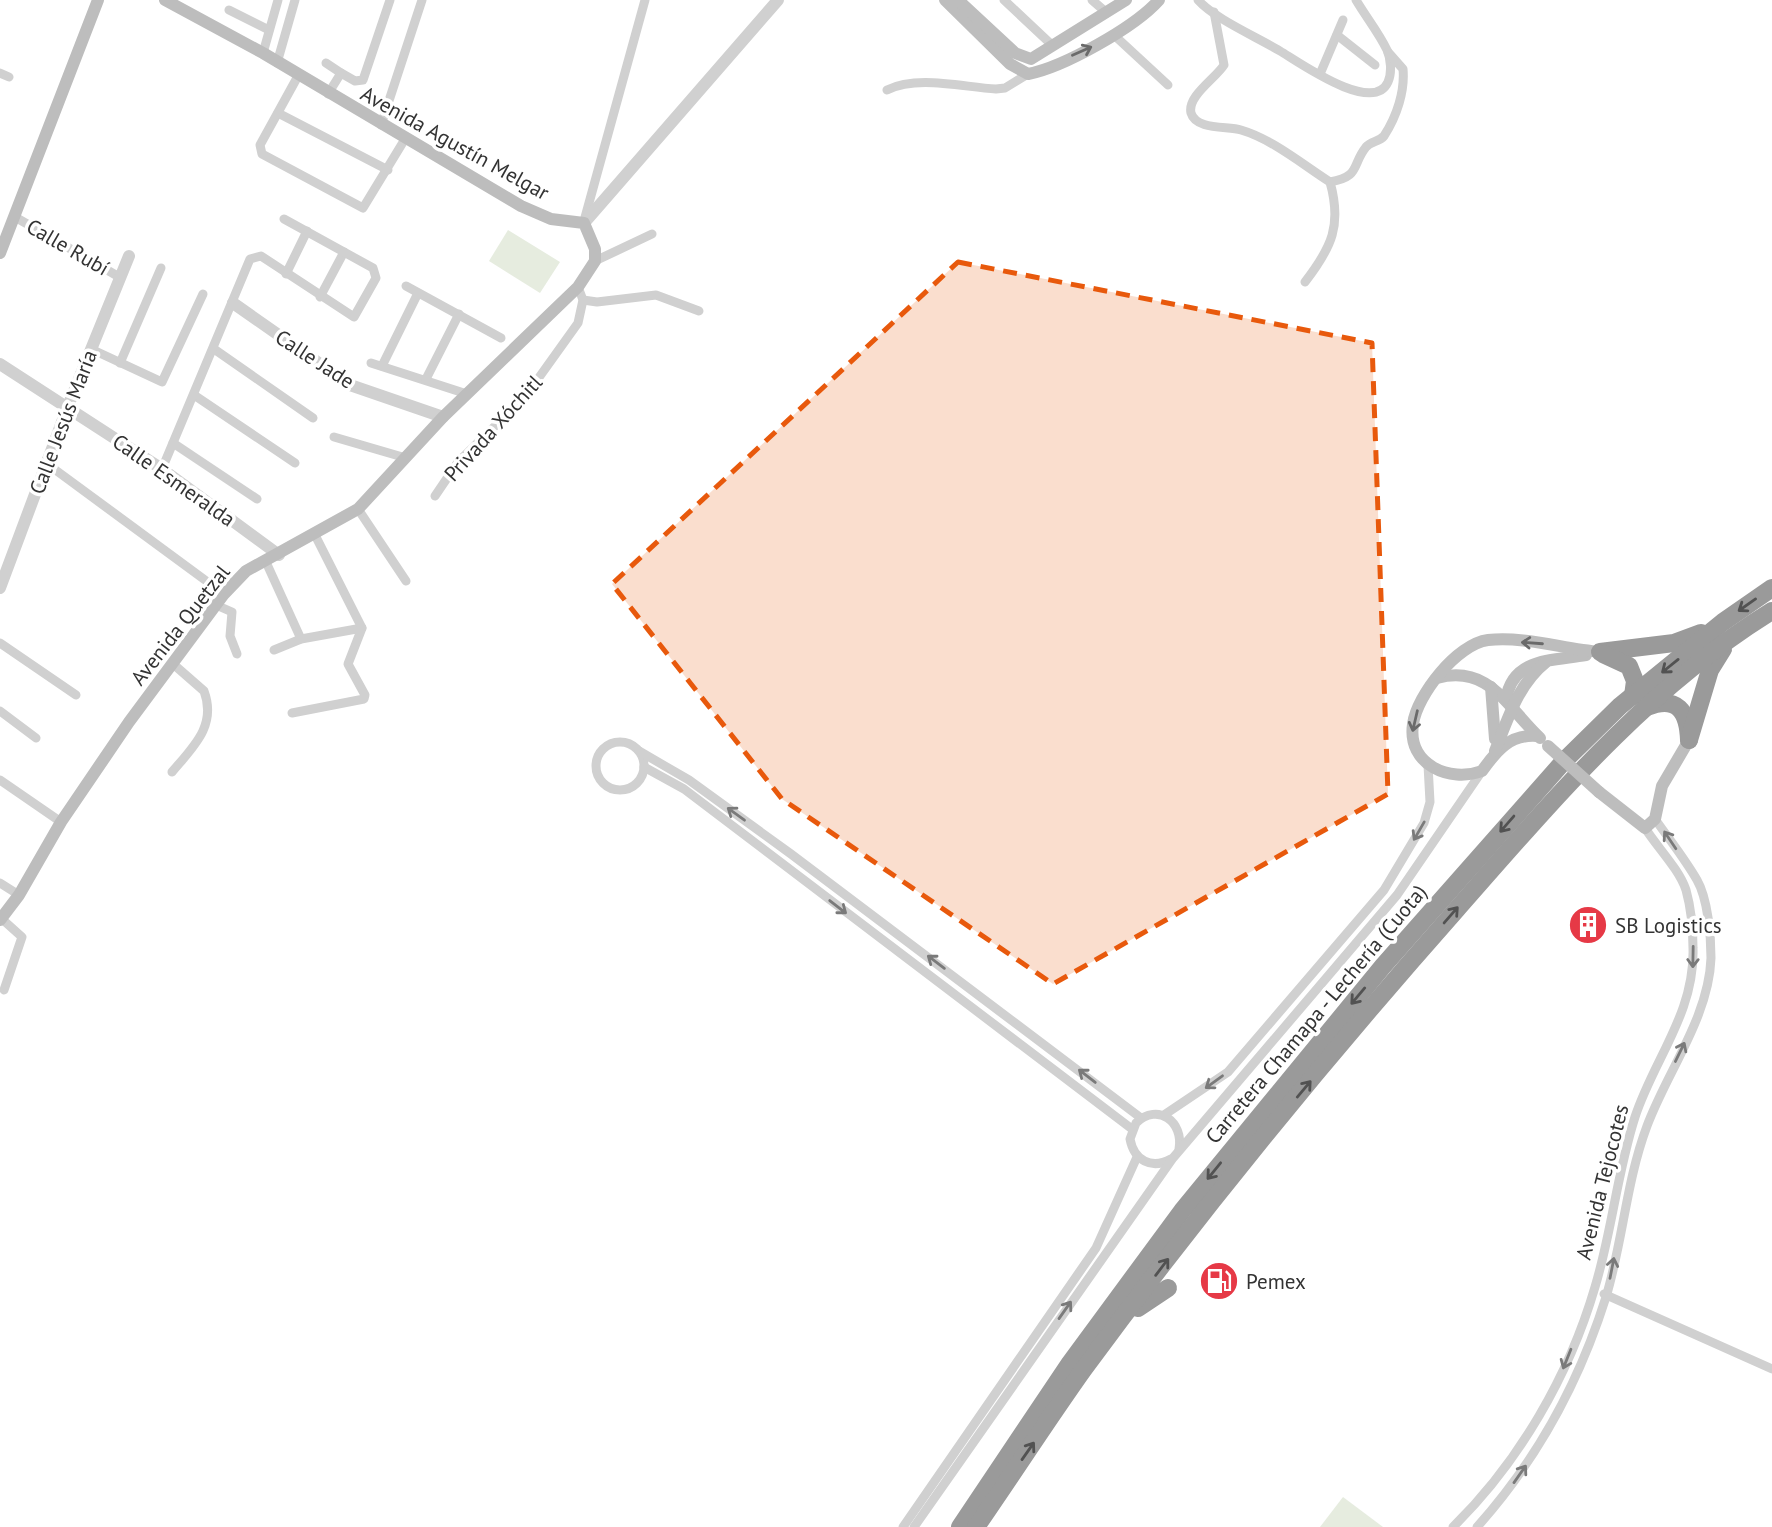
<svg xmlns="http://www.w3.org/2000/svg" width="1772" height="1527" viewBox="0 0 1772 1527" font-family="'PT Sans',sans-serif">
<style>
.green{fill:#e6ecdf}
.lines{fill:none;stroke-linecap:round;stroke-linejoin:round}
.minor{stroke:#d0d0d0;stroke-width:9}
.tertiary{stroke:#d0d0d0;stroke-width:12}
.secondary{stroke:#bdbdbd;stroke-width:12}
.motorway{stroke:#9a9a9a;stroke-width:18}
.secondary-bridge{stroke:#bdbdbd;stroke-width:12}
.oneway{stroke:#6a6a6a}
.oneway2{stroke:#525252}
.oneway3{stroke:#7a7a7a}
.marked{fill:#e8590c;fill-opacity:0.2;stroke:#e8590c;stroke-width:5;stroke-dasharray:14 9;stroke-linejoin:round}
.labels{text-anchor:middle;dominant-baseline:central;stroke-width:7;stroke-linejoin:round;paint-order:stroke}
.street-label{font-size:21px;fill:#333;stroke:#fff}
.poi-label{font-size:21px;fill:#333;stroke:#fff;text-anchor:start}
</style>
<rect width="100%" height="100%" fill="#fff"/>
<g class="green">
<polygon points="508,230 560,262 540,293 489,261"/>
<polygon points="1343,1497 1383,1527 1320,1527"/>
</g>
<g class="lines">
<g class="minor">
<polyline points="1004,0 1053,46"/>
<polyline points="1092,0 1107,13"/>
<path d="M1198,0C1215,19 1257,37 1280,51C1300,63 1373,115 1388,82C1392,73 1391,59 1387,50C1379,33 1366,17 1356,0"/>
<polyline points="229,10 269,30"/>
<path d="M1214,12L1224,65C1216,78 1187,96 1191,113C1196,130 1227,126 1241,130C1272,139 1302,164 1330,182C1361,176 1351,166 1366,147C1371,141 1379,142 1384,136C1397,116 1405,91 1403,69L1388,52"/>
<polyline points="1337,35 1375,65"/>
<polyline points="1115,36 1168,85"/>
<polyline points="263,53 278,0"/>
<polyline points="277,63 295,0"/>
<polyline points="326,63 341,73"/>
<polyline points="0,73 9,77"/>
<polyline points="1320,74 1343,20"/>
<polyline points="298,76 260,145 262,154 363,208 405,139"/>
<path d="M887,90C917,75 962,87 996,89L1005,88L1028,74"/>
<polyline points="328,94 341,73 355,81 363,80 390,0"/>
<polyline points="278,113 388,170"/>
<polyline points="381,125 422,0"/>
<polyline points="15,217 121,278"/>
<polyline points="584,221 645,0"/>
<polyline points="595,261 652,234"/>
<polyline points="286,274 307,231"/>
<path d="M1305,282C1332,247 1342,225 1330,182"/>
<polyline points="406,286 501,338"/>
<polyline points="320,297 344,252"/>
<polyline points="583,300 597,302 656,295 699,311"/>
<polyline points="91,349 162,382 203,294"/>
<polyline points="214,349 313,418"/>
<polyline points="120,363 161,268"/>
<polyline points="371,363 467,394"/>
<polyline points="382,366 418,293"/>
<polyline points="426,379 459,314"/>
<polyline points="194,395 295,463"/>
<polyline points="334,437 406,458"/>
<polyline points="173,443 257,499"/>
<polyline points="46,463 224,594"/>
<polyline points="162,469 250,259 261,256 354,317 376,278 373,268 284,219"/>
<polyline points="435,496 458,462 525,397 578,323 583,300 578,287"/>
<polyline points="358,509 406,581"/>
<polyline points="266,562 301,639"/>
<polyline points="216,605 232,612 230,636 237,654"/>
<polyline points="0,643 76,695"/>
<polyline points="274,650 301,639 362,628"/>
<polyline points="0,711 36,738"/>
<polyline points="292,713 364,699 365,695 348,664 362,628 315,535"/>
<circle cx="620" cy="766" r="24"/>
<polyline points="639,751 689,780 791,854 1141,1118"/>
<polyline points="644,767 684,789 1132,1129"/>
<path d="M172,772C193,747 217,726 204,691L172,663"/>
<polyline points="0,780 61,822"/>
<polyline points="0,883 19,895"/>
<polyline points="2,919 22,937 4,990"/>
<polyline points="1164,1115 1228,1072 1384,890 1424,823 1430,802 1428,765"/>
<path d="M1171,1159C1151,1170 1134,1160 1130,1139L1136,1123C1158,1102 1184,1122 1179,1149"/>
<polyline points="1604,1294 1772,1369"/>
<polyline points="903,1527 1096,1248 1137,1157"/>
<polyline points="914,1527 1173,1158 1397,895 1482,771"/>
<path d="M1453,1527C1519,1462 1569,1376 1595,1287C1612,1231 1617,1173 1635,1117C1654,1059 1695,1013 1693,948C1693,930 1691,908 1686,890C1679,869 1657,847 1645,828"/>
<path d="M1477,1527C1537,1460 1579,1383 1606,1297C1623,1241 1626,1182 1647,1126C1667,1072 1709,1017 1711,958C1711,937 1708,899 1697,880C1685,859 1669,839 1655,819"/>
</g>
<g class="tertiary">
<polyline points="584,223 778,0"/>
<polyline points="233,303 350,385 443,417"/>
<polyline points="0,364 162,469 279,555"/>
<polyline points="0,588 68,406 129,256"/>
</g>
<g class="secondary">
<path d="M945,0L1010,64L1028,74C1064,67 1135,27 1159,0"/>
<polyline points="958,0 1015,53 1031,59 1126,0"/>
<polyline points="0,253 98,0"/>
<path d="M1437,678C1489,664 1507,707 1540,738"/>
<polyline points="1491,687 1495,739"/>
<path d="M1506,700C1512,658 1551,661 1586,655"/>
<path d="M1537,736C1510,734 1497,750 1482,771C1450,783 1407,765 1413,724C1417,695 1457,644 1488,640C1525,636 1563,649 1600,652"/>
<path d="M1495,751C1508,719 1518,684 1546,662"/>
<polyline points="1599,792 1645,828 1655,819 1662,786 1689,740"/>
<polyline points="0,920 19,895 61,822 129,722 224,594 246,571 358,509 443,417 578,287 595,261 595,249 584,223 551,219 521,206 263,53 165,0"/>
</g>
<g class="motorway">
<polyline points="1600,652 1674,643 1701,633"/>
<polyline points="1603,654 1629,666 1635,681 1633,696"/>
<path d="M1647,707C1677,695 1688,711 1689,740"/>
<polyline points="1689,740 1710,670 1723,649"/>
<polyline points="1138,1308 1168,1288"/>
<polyline points="960,1527 1070,1363 1182,1211 1383,966 1564,761 1620,706 1723,622 1772,588"/>
<path d="M976,1527C1012,1475 1046,1422 1083,1370C1200,1211 1326,1057 1457,909C1553,800 1647,688 1772,611"/>
</g>
<polyline class="secondary-bridge" points="1548,746 1599,792"/>
</g>
<defs><path id="oneway-shaft" d="M-6 0H5M1.5-3L5.5 0L1.5 3" fill="none" stroke-width="1.6" stroke-linecap="round" stroke-linejoin="round" transform="scale(1.75)"/></defs>
<g class="oneway">
<use href="#oneway-shaft" transform="translate(1082 51) rotate(-24)"/>
<use href="#oneway-shaft" transform="translate(1532 643) rotate(-176)"/>
<use href="#oneway-shaft" transform="translate(1415 721) rotate(103)"/>
</g>
<g class="oneway2">
<use href="#oneway-shaft" transform="translate(1747 605) rotate(145)"/>
<use href="#oneway-shaft" transform="translate(1670 666) rotate(141)"/>
<use href="#oneway-shaft" transform="translate(1507 824) rotate(131)"/>
<use href="#oneway-shaft" transform="translate(1451 915) rotate(-49)"/>
<use href="#oneway-shaft" transform="translate(1358 996) rotate(130)"/>
<use href="#oneway-shaft" transform="translate(1304 1089) rotate(-50)"/>
<use href="#oneway-shaft" transform="translate(1214 1171) rotate(129)"/>
<use href="#oneway-shaft" transform="translate(1162 1267) rotate(-53)"/>
<use href="#oneway-shaft" transform="translate(1028 1451) rotate(-55)"/>
</g>
<g class="oneway3">
<use href="#oneway-shaft" transform="translate(736 814) rotate(-144)"/>
<use href="#oneway-shaft" transform="translate(1419 831) rotate(120)"/>
<use href="#oneway-shaft" transform="translate(1670 840) rotate(-124)"/>
<use href="#oneway-shaft" transform="translate(838 907) rotate(38)"/>
<use href="#oneway-shaft" transform="translate(1693 957) rotate(91)"/>
<use href="#oneway-shaft" transform="translate(936 962) rotate(-143)"/>
<use href="#oneway-shaft" transform="translate(1680 1052) rotate(-64)"/>
<use href="#oneway-shaft" transform="translate(1087 1076) rotate(-142)"/>
<use href="#oneway-shaft" transform="translate(1214 1082) rotate(144)"/>
<use href="#oneway-shaft" transform="translate(1612 1268) rotate(-79)"/>
<use href="#oneway-shaft" transform="translate(1065 1310) rotate(-55)"/>
<use href="#oneway-shaft" transform="translate(1567 1359) rotate(112)"/>
<use href="#oneway-shaft" transform="translate(1520 1474) rotate(-55)"/>
</g>
<path class="marked" d="M958,262L1372,343L1388,794L1053,984L782,799L612,584Z"/>
<defs>
<g id="building-disc" transform="scale(2.0125)"><circle r="9.5" fill="#e63946" stroke="#fff"/><path d="M-4-6H4V6H1V3H-1V6H-4ZM-2.5-4.3h1.7v1.8h-1.7ZM.8-4.3h1.7v1.8H.8ZM-2.5-1h1.7V.8h-1.7ZM.8-1h1.7V.8H.8Z" fill="#fff"/></g>
<g id="fuel-disc" transform="scale(2.0125)"><circle r="9.5" fill="#e63946" stroke="#fff"/><path d="M-5.5-6h7V0h2V4h1.3V-2.5L3-4.5l.8-.8L6-3V5H2.5V1h-1V6h-7ZM-4.2-4.7v3.2H.2V-4.7Z" fill="#fff"/></g>
</defs>
<g fill-rule="evenodd">
<use href="#building-disc" x="1588" y="925"/>
<use href="#fuel-disc" x="1219" y="1281"/>
</g>
<g class="labels">
<g class="street-label">
<text transform="translate(455 143) rotate(29)">Avenida Agustín Melgar</text>
<text transform="translate(68 247) rotate(30)">Calle Rubí</text>
<text transform="translate(315 359) rotate(33)">Calle Jade</text>
<text transform="translate(63 422) rotate(-69)">Calle Jesús María</text>
<text transform="translate(493 428) rotate(-48)">Privada Xóchitl</text>
<text transform="translate(174 480) rotate(35)">Calle Esmeralda</text>
<text transform="translate(180 625) rotate(-52)">Avenida Quetzal</text>
<text transform="translate(1316 1014) rotate(-50)">Carretera Chamapa - Lechería (Cuota)</text>
<text transform="translate(1602 1182) rotate(-76)">Avenida Tejocotes</text>
</g>
<g class="poi-label">
<text x="1615" y="925">SB Logistics</text>
<text x="1246" y="1281">Pemex</text>
</g>
</g>
</svg>
